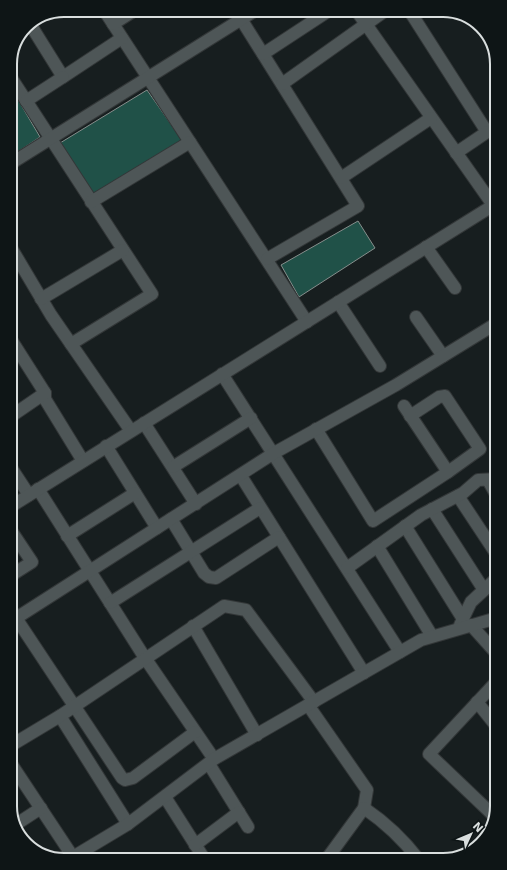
<svg xmlns="http://www.w3.org/2000/svg" width="507" height="870" viewBox="0 0 507 870" font-family="'DejaVu Sans',sans-serif">
<style>
.building{fill:#205148;stroke:#868e8c}
.lines{fill:none;stroke-linecap:round;stroke-linejoin:round}
.street-casing{stroke:#333738;stroke-width:14}
.secondary-casing{stroke:#333738;stroke-width:14}
.street{stroke:#4e5657;stroke-width:12}
.secondary{stroke:#4e5657;stroke-width:12}
.rim{fill:none;stroke:#d9dede;stroke-width:2}
</style>
<rect width="100%" height="100%" fill="#171e1f"/>
<g class="building">
<polygon points="10,86 40,137 10,157"/>
<polygon points="147,90 182,140 91,196 60,143"/>
<polygon points="358,221 375,248 299,297 281,265"/>
</g>
<g class="lines">
<g class="street-casing">
<g id="street">
<polyline points="104,10 307,322"/>
<polyline points="356,10 493,205"/>
<polyline points="409,10 487,132 497,127"/>
<polyline points="241,19 358,206 267,259"/>
<polyline points="30,24 63,77 122,38"/>
<polyline points="113,24 135,10"/>
<polyline points="263,54 330,10"/>
<polyline points="10,76 152,294 71,344"/>
<polyline points="282,84 386,10"/>
<polyline points="26,101 63,77"/>
<polyline points="456,153 487,132"/>
<polyline points="10,164 256,10"/>
<polyline points="341,178 431,118"/>
<polyline points="91,202 190,142"/>
<polyline points="10,246 51,315 131,431"/>
<polyline points="426,247 455,288"/>
<polyline points="41,299 123,250"/>
<polyline points="338,302 380,366"/>
<polyline points="416,317 443,356"/>
<polyline points="10,338 45,393 45,399 83,461"/>
<polyline points="222,374 400,652"/>
<polyline points="410,416 439,397 445,396 480,449 448,472"/>
<polyline points="10,417 45,393"/>
<polyline points="144,423 196,504"/>
<polyline points="316,429 373,521 448,472 404,406"/>
<polyline points="106,446 157,528"/>
<polyline points="10,466 29,495"/>
<polyline points="173,467 251,418"/>
<polyline points="241,476 364,673"/>
<polyline points="488,480 497,496"/>
<polyline points="38,489 145,658 214,759"/>
<polyline points="458,496 497,555"/>
<polyline points="432,509 484,590"/>
<polyline points="171,519 204,573 209,577 216,578 279,537"/>
<polyline points="405,526 463,619"/>
<polyline points="67,536 135,493"/>
<polyline points="377,546 432,636"/>
<polyline points="347,568 421,515 463,493 478,480 497,479"/>
<polyline points="10,576 32,562 10,529"/>
<polyline points="110,603 260,508"/>
<polyline points="16,618 122,778 125,780 133,778 195,732"/>
<polyline points="10,622 274,453 396,385 497,323"/>
<polyline points="460,625 471,602 497,578"/>
<polyline points="471,625 497,654"/>
<polyline points="193,626 257,735"/>
<polyline points="477,702 497,727"/>
<polyline points="308,705 367,790 364,808 326,860"/>
<polyline points="60,716 128,824"/>
<polyline points="10,746 60,716 224,606 246,610 314,702"/>
<polyline points="10,762 75,860"/>
<polyline points="209,764 248,827"/>
<polyline points="165,797 205,860"/>
<path d="M364,808C386,823 403,839 419,860"/>
<polyline points="494,816 429,754 497,681"/>
<polyline points="15,825 41,808"/>
<polyline points="195,845 239,812"/>
<polyline points="68,860 128,824 214,759 421,640 497,618"/>
</g>
</g>
<g class="secondary-casing">
<polyline id="secondary" points="10,507 497,203"/>
</g>
<use href="#street" class="street"/>
<use href="#secondary" class="secondary"/>
</g>
<path d="M0 0H507V870H0ZM64 17H443A47 47 0 0 1 490 64V806A47 47 0 0 1 443 853H64A47 47 0 0 1 17 806V64A47 47 0 0 1 64 17Z" fill="#0e1516" fill-rule="evenodd"/>
<path class="rim" d="M64 17H443A47 47 0 0 1 490 64V806A47 47 0 0 1 443 853H64A47 47 0 0 1 17 806V64A47 47 0 0 1 64 17Z"/>
<g transform="translate(471 834) rotate(46)" stroke="#0e1516" stroke-width="3" paint-order="stroke">
<path d="M0-3L7 15L0 10L-7 15Z" fill="#d9dede"/>
<text y="-6" font-size="11" font-weight="bold" text-anchor="middle" fill="#d9dede">N</text>
</g>
</svg>
